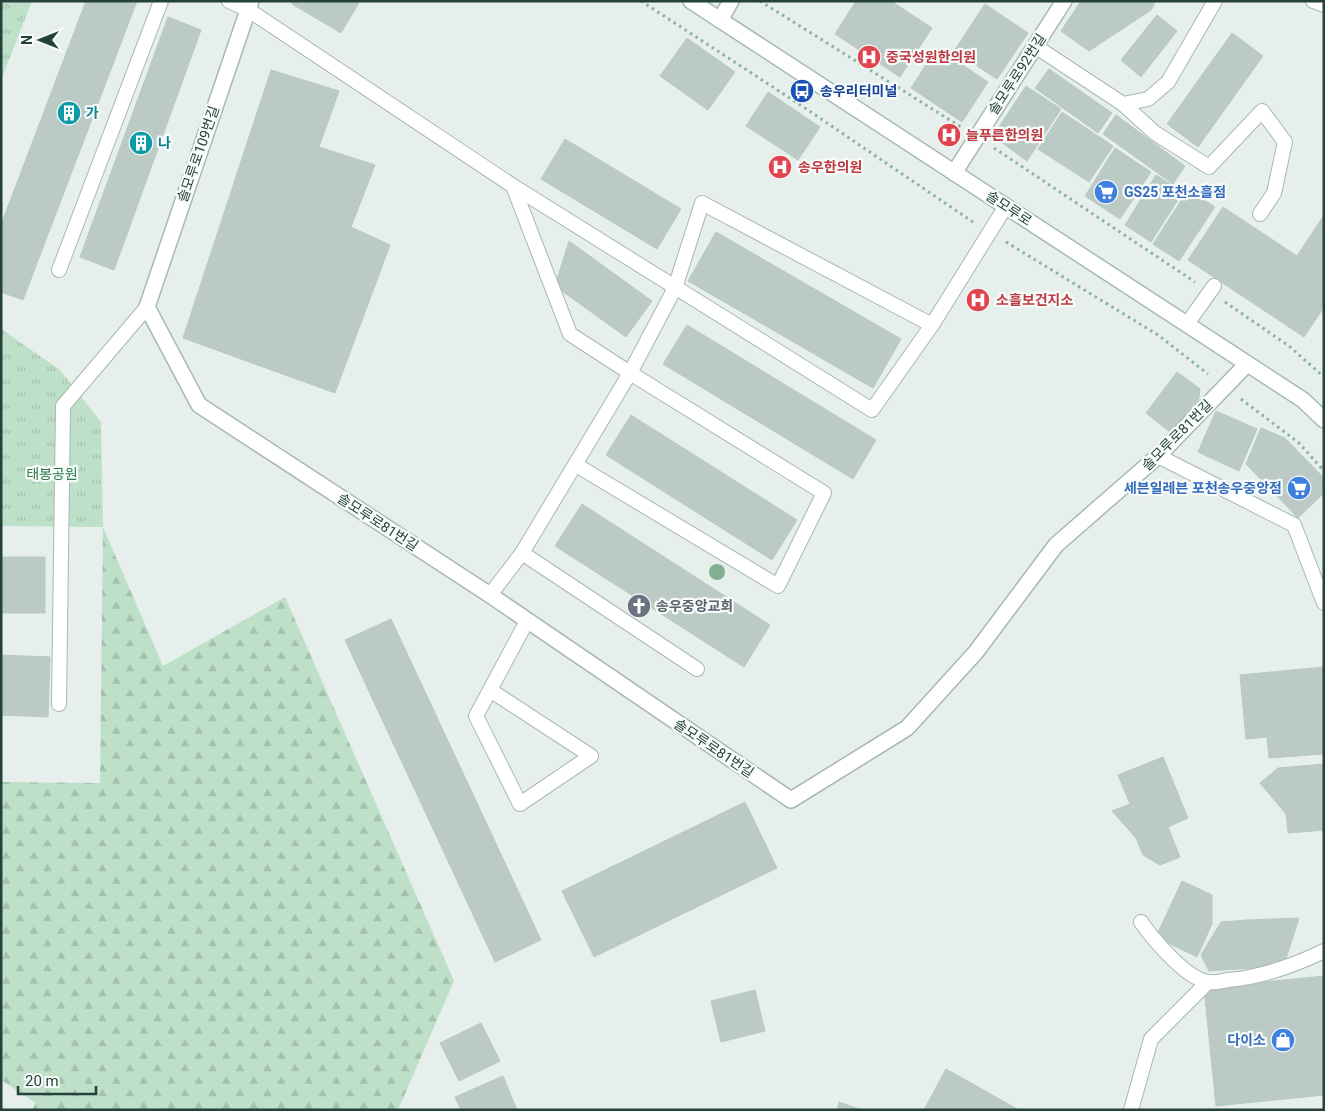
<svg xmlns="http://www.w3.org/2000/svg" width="1325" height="1111" viewBox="0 0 1325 1111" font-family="Roboto,'Noto Sans KR',sans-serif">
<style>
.forest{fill:url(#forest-firs)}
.park{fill:url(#park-tufts)}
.building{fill:#bbcac4;stroke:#b8c9c2}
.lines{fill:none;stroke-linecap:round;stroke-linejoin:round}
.service-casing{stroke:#a8b8b2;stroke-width:16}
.minor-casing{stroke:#a8b8b2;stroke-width:18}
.tertiary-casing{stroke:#a8b8b2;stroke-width:18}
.secondary-casing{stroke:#a4bbb3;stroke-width:18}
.path{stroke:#86b3a5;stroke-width:3;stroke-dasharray:2.5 4;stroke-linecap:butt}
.service{stroke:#fff;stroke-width:14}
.minor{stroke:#fff;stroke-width:15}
.tertiary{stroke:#fff;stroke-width:15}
.secondary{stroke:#fff;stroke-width:15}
.tree{fill:#80af93}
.labels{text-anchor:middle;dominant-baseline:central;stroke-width:4.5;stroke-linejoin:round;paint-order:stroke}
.health-label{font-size:14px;font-weight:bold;fill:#be3a42;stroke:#f7fbf9;text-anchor:start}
.street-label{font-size:14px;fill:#24423a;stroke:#f7fbf9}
.transit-label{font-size:14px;font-weight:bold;fill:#164399;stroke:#f7fbf9;text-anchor:start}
.culture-label{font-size:14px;font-weight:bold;fill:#0d838f;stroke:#f7fbf9;text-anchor:start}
.shop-label{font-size:14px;font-weight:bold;fill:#366cbe;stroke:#f7fbf9;text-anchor:end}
.park-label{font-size:14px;fill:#2d7a4b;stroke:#f7fbf9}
.worship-label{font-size:14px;font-weight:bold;fill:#5b616d;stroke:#f7fbf9;text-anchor:start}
</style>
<defs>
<pattern id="forest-firs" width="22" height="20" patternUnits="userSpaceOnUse" patternTransform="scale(1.25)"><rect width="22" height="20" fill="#bfe0c8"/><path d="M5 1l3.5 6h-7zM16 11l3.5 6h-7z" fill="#a4c1ad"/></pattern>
<pattern id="park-tufts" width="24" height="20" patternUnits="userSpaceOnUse" patternTransform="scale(1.25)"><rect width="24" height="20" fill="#bfe0c8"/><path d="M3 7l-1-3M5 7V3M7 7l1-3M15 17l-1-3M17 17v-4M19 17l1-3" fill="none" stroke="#a4c1ad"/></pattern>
</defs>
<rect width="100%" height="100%" fill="#e6efeb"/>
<polygon class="forest" points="103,527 163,666 285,597 454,981 398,1110 32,1110 36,1103 1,1080 1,782 100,783"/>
<g class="park">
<polygon points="1,1 32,1 1,80"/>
<polygon points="1,329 60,370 101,422 103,527 1,526"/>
</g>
<g class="building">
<polygon points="86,1 137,1 23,300 1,292 1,225"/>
<polygon points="293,1 360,1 341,33 292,4"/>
<polygon points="856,1 891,1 932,28 900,77 835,34"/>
<polygon points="1081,1 1156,1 1151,10 1089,51 1061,31"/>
<polygon points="985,4 1028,33 997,79 954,51"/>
<polygon points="1157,15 1177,31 1141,77 1121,60"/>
<polygon points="168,17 201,30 114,270 80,257"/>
<polygon points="1232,33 1263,56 1198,147 1167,124"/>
<polygon points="687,38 735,72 708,110 660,76"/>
<polygon points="937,48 988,82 962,122 911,88"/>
<polygon points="1049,69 1112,113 1098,133 1035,88"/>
<polygon points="271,70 339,91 319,147 375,165 351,227 390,245 335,393 183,338"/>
<polygon points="1026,86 1061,109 1027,161 993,136"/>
<polygon points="768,92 820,127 798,160 746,126"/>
<polygon points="1062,112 1113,146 1089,182 1038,149"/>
<polygon points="1116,115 1185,166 1173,184 1103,134"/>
<polygon points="565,139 681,209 657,249 541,179"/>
<polygon points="1115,148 1151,172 1120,219 1085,196"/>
<polygon points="1156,175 1183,192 1151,242 1125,225"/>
<polygon points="1188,190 1215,207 1179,261 1153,244"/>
<polygon points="1223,207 1297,256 1324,215 1324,307 1304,337 1188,260"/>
<polygon points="716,232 901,339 873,388 688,281"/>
<polygon points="569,241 652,301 626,337 555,286"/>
<polygon points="687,325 876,440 853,479 663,364"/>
<polygon points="1177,372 1200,389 1198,406 1175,436 1146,413"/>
<polygon points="1216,411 1257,429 1239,471 1198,452"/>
<polygon points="631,415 797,520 772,560 606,455"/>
<polygon points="1261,428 1285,438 1324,478 1324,493 1298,518 1246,464"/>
<polygon points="582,504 770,625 744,667 555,546"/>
<rect x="1" y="557" width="44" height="56"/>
<polygon points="391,619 541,940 495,962 345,640"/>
<polygon points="1,655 50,657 48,717 1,715"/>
<polygon points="1324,667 1324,754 1269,758 1267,737 1246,739 1240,675"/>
<polygon points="1163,757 1188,818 1168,827 1180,857 1160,865 1143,855 1136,838 1112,811 1130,804 1118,775"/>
<polygon points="1324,764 1324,830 1288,833 1286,814 1260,783 1278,768"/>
<polygon points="745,802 777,868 594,957 562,891"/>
<polygon points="1182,881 1212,895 1212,924 1197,957 1156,937"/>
<polygon points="1299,918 1285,962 1251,968 1247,920"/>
<polygon points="1247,920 1251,968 1209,971 1201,955 1221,922"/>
<polygon points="1324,976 1324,1095 1216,1106 1204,988"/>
<polygon points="755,990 765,1031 721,1042 711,1001"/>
<polygon points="481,1023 500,1061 459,1081 440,1043"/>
<polygon points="946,1069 1019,1110 924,1110"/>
<polygon points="503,1076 517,1110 461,1110 455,1097"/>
<polygon points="839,1102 862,1110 837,1110"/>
</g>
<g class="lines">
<g class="service-casing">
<g id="service">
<polyline points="229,1 247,9 513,186"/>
<polyline points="1313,1 1324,5"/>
<polyline points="1035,46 1123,104 1148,99 1168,82 1215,1"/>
<polyline points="1123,104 1155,133 1209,167 1262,111 1285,142 1274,193 1260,214"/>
<polyline points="59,270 161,1"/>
<polyline points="1187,324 1214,286"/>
<polyline points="1158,456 1294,525 1324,603"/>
<polyline points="576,465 778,586 824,493 630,373 675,288 702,203 932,325"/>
<polyline points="522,553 630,373 570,334 513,186 872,410 932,325 1006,206"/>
<polyline points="490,595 522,553 697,669"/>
<polyline points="490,690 591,756 520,804 476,716 527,621"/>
<polyline points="59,704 63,406 147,307"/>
<path d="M1141,922C1153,939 1187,980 1209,982C1215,983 1222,981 1228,980C1263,977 1293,966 1324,951"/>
<polyline points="1131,1110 1151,1039 1208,982"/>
</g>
</g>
<g class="minor-casing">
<g id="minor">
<polyline points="251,1 147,307 199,405 490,595 791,800 907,728 976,652 1056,545 1158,456 1247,364"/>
<polyline points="720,20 731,1"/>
</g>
</g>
<g class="tertiary-casing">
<polyline id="tertiary" points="954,173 1064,1"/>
</g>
<g class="secondary-casing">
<polyline id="secondary" points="691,1 1303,400 1324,420"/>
</g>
<g class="path">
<polyline points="641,1 805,108 973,222"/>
<polyline points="760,1 961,127"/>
<polyline points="994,148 1195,282"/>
<polyline points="1006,242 1158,335 1208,374"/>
<polyline points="1225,302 1289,346 1324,377"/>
<polyline points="1241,399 1299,443 1324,471"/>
</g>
<use href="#service" class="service"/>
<use href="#minor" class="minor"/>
<use href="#tertiary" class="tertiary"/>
<use href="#secondary" class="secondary"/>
</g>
<circle class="tree" cx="717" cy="572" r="8"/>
<defs>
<g id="hospital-disc" transform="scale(1.25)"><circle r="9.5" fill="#e0444e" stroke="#f7fbf9"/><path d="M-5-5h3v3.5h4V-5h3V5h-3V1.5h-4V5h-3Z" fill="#fff"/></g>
<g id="bus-disc" transform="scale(1.25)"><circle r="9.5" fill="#1a4fb4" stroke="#f7fbf9"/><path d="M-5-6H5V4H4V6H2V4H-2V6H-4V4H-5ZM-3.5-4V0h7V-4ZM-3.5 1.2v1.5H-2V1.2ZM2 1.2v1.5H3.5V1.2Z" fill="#fff"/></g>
<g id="building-disc" transform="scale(1.25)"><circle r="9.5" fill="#0f9aa8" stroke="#f7fbf9"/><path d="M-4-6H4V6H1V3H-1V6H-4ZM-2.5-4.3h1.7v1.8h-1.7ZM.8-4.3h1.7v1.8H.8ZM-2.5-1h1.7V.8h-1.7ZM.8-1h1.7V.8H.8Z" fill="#fff"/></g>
<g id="supermarket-disc" transform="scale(1.25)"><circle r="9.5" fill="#3f7fe0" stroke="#f7fbf9"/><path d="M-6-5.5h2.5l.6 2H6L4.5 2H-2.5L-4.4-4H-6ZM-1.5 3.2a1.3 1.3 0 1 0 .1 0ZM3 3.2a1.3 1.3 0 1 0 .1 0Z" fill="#fff"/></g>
<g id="church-disc" transform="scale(1.25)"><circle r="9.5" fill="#6b7280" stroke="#f7fbf9"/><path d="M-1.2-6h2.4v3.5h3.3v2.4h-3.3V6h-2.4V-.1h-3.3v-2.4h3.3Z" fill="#fff"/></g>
<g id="shop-disc" transform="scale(1.25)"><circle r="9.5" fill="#3f7fe0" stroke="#f7fbf9"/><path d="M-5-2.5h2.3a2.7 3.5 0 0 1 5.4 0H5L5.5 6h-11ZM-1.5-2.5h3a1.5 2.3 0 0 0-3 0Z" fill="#fff"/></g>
</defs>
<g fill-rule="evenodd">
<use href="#hospital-disc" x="869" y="57"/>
<use href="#bus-disc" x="802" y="91"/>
<use href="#building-disc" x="69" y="113"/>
<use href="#hospital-disc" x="949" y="135"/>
<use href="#building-disc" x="141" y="143"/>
<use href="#hospital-disc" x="780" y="167"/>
<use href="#supermarket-disc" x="1106" y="192"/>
<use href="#hospital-disc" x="978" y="300"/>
<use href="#supermarket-disc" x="1299" y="488"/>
<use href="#church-disc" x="639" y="606"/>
<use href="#shop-disc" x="1283" y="1040"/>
</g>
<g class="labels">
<g class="health-label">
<text x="886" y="57">중국성원한의원</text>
<text x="966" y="135">늘푸른한의원</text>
<text x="798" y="167">송우한의원</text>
<text x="996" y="300">소흘보건지소</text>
</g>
<g class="street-label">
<text transform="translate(1017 74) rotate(-57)">솔모루로92번길</text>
<text transform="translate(198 154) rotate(-71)">솔모루로109번길</text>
<text transform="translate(1009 208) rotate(33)">솔모루로</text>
<text transform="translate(1177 435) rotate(-45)">솔모루로81번길</text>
<text transform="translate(378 522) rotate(33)">솔모루로81번길</text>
<text transform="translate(714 748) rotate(34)">솔모루로81번길</text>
</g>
<g class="transit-label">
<text x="820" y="91">송우리터미널</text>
</g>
<g class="culture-label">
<text x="86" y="113">가</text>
<text x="158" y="143">나</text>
</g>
<g class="shop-label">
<text x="1124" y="192" text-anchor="start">GS25 포천소흘점</text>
<text x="1282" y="488">세븐일레븐 포천송우중앙점</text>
<text x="1266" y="1040">다이소</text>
</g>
<g class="park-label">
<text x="52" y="474">태봉공원</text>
</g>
<g class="worship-label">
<text x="656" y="606">송우중앙교회</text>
</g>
</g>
<rect width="1325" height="1111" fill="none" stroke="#24423a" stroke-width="5"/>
<g transform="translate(40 40) rotate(270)" stroke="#f7fbf9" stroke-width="4" paint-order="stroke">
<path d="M0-4L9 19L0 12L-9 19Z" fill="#24423a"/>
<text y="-8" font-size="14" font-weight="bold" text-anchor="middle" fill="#24423a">N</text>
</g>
<path d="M18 1086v8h78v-8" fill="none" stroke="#24423a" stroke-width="2.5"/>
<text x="25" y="1086" font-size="15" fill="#24423a" stroke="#f7fbf9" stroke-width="4" paint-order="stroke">20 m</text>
</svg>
